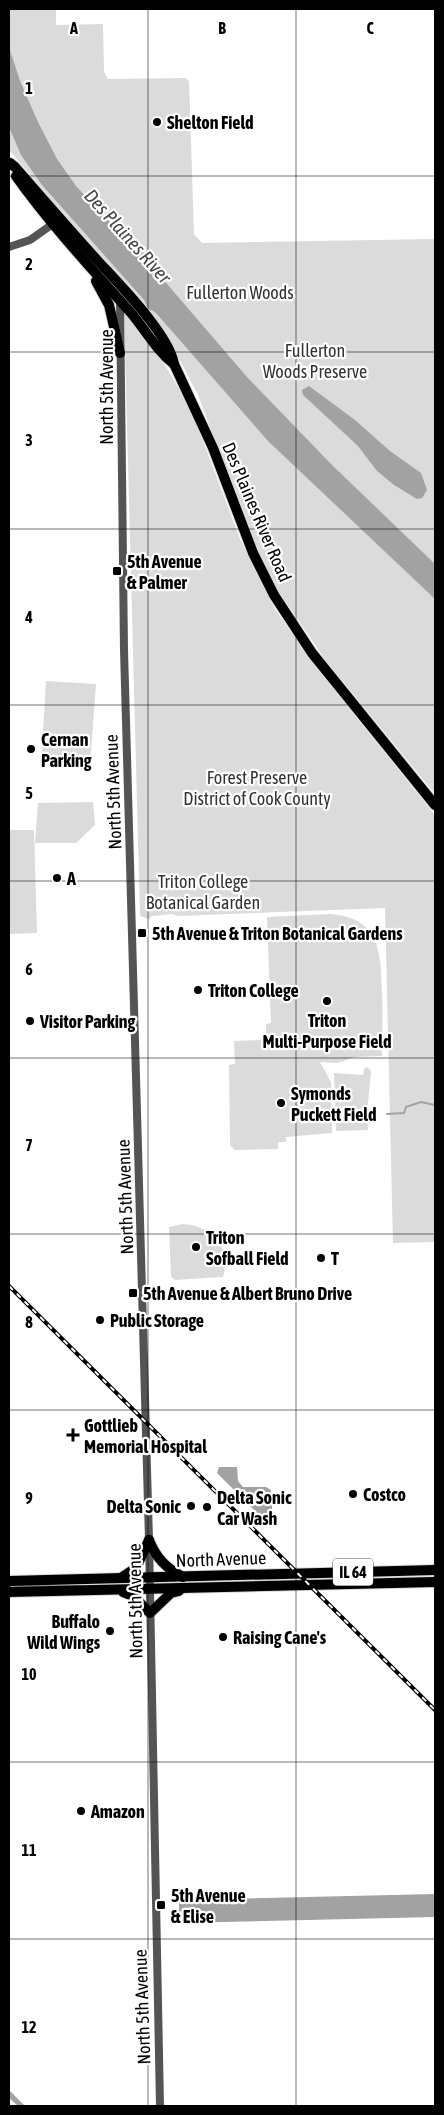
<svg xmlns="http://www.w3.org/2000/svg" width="444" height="2115" viewBox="0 0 444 2115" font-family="'Asap Condensed',sans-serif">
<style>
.green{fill:#dbdbdb}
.water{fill:#a2a2a2}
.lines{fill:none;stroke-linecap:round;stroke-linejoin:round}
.stream{stroke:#a2a2a2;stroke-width:2}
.major-casing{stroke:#dbdbdb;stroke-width:12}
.minor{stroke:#545454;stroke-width:8}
.major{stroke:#000;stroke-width:10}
.rail-casing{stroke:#000;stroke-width:4}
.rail{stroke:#fff;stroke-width:2;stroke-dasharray:5.5;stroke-linecap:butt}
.grid{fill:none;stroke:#000;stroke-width:1;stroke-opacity:0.55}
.poi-dot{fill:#000;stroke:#fff;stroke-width:2}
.labels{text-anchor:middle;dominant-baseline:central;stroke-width:4.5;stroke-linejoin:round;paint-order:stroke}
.shield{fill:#fff;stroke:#4c4c4c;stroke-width:1}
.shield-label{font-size:16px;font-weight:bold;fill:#000}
.poi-label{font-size:18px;font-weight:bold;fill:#000;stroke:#fff;text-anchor:start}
.park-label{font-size:18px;fill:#323232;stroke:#fff}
.street-label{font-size:18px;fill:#000;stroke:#fff}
.water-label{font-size:19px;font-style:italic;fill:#434343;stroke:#fff}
.grid-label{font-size:16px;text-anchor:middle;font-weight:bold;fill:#000;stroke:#fff;stroke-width:4.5;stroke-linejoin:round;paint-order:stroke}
</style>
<rect width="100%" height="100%" fill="#fff"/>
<g class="green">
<polygon points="9,9 56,9 56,25 103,24 104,72 108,79 185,78 189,81 194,234 202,243 435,239 435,794 326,661 279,592 251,536 198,395 172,345 145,310 9,150"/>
<polygon points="124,312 156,350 191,409 240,539 275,609 315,666 435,815 435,1242 393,1243 385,908 178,916 172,914 152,916 149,919 140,916"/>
<polygon points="46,681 96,684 90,766 41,763"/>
<polygon points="93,802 95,825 76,843 35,843 38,803"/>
<polygon points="9,830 34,830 37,933 9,934"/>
<path d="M329,914C379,917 381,950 382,991C383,1012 382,1034 382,1056L355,1057L338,1063L320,1062L331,1082L332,1133L286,1137V1142H278V1149L235,1150L230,1145L229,1065L235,1064L234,1041L261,1040V1036H266V1024L271,1023L267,917Z"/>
<polygon points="367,1067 371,1071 367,1114 368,1130 336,1131 334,1073 363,1075 364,1069"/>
<path d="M183,1224C213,1226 232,1248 223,1277L175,1280L171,1277L169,1227Z"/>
</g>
<g class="water">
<polygon points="9,47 20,81 38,122 57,159 76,186 119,232 131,237 161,277 247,377 332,465 435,564 435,599 268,441 156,313 152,310 148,311 145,301 42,185 21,155 9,127"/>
<polygon points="309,386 355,420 390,451 421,473 427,490 422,498 417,499 394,485 377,471 358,446 303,395 302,390"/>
<polygon points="219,1467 237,1467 238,1481 243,1487 266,1487 271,1490 273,1523 267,1523 217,1473"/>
<polygon points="435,1894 435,1917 181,1923 179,1920 179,1900"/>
<polygon points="9,2090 25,2106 18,2106 9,2098"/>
</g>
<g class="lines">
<polyline class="stream" points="387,1114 404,1113 406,1107 421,1102 435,1105"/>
<g class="major-casing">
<g id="major">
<path d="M10,163L15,167C42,198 69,229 97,260C118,283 169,334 174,364L213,448L253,553L274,595L312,653L435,805"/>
<path d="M16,176C51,225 92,269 132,314C146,331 157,351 174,364"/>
<polyline points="96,281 109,305 120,353"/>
<path d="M149,1540C156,1558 166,1568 183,1577"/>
<polyline points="121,1578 136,1568 149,1540"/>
<polyline points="9,1581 435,1570"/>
<polyline points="9,1592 435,1582"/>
<polyline points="123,1592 133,1596 150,1613 171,1593 179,1591"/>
</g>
</g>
<g class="minor">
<polyline points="9,247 30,240 57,221"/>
<polyline points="120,299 124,650 149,1540 160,2106"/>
</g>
<use href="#major" class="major"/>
<g class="rail-casing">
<polyline id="rail" points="9,1286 435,1710"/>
</g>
<use href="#rail" class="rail"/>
</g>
<path class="grid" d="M148,9V2106M296,9V2106M9,176H435M9,352H435M9,529H435M9,705H435M9,881H435M9,1058H435M9,1234H435M9,1410H435M9,1586H435M9,1762H435M9,1939H435"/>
<g class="poi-dot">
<circle cx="157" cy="122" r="5"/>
<rect x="112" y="566" width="10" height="10" rx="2.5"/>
<circle cx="31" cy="749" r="5"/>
<circle cx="57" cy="878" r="5"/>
<rect x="137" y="928" width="10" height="10" rx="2.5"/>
<circle cx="198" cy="990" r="5"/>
<circle cx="327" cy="1001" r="5"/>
<circle cx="30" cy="1021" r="5"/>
<circle cx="281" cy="1103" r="5"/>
<circle cx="196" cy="1247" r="5"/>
<circle cx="321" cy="1258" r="5"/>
<rect x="128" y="1288" width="10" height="10" rx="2.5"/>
<circle cx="100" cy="1320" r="5"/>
<path d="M70.5 1427.5h5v5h5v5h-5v5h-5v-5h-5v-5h5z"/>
<circle cx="353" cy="1494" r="5"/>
<circle cx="191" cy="1506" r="5"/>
<circle cx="207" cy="1507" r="5"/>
<circle cx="110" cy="1631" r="5"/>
<circle cx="223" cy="1637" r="5"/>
<circle cx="81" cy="1811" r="5"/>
<rect x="156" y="1900" width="10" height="10" rx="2.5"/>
</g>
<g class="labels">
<rect class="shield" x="333" y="1558.5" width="40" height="27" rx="4"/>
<g class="shield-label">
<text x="353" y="1572">IL 64</text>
</g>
<g class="poi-label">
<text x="167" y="122">Shelton Field</text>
<text x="127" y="561">5th Avenue<tspan x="127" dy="21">&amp; Palmer</tspan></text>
<text x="41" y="739">Cernan<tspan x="41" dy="21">Parking</tspan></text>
<text x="67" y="878">A</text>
<text x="152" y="933">5th Avenue &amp; Triton Botanical Gardens</text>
<text x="208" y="990">Triton College</text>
<text x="327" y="1020" text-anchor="middle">Triton<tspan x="327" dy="21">Multi-Purpose Field</tspan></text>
<text x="40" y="1021">Visitor Parking</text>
<text x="291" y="1093">Symonds<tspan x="291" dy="21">Puckett Field</tspan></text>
<text x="206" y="1237">Triton<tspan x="206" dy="21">Sofball Field</tspan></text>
<text x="331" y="1258">T</text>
<text x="143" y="1293">5th Avenue &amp; Albert Bruno Drive</text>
<text x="110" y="1320">Public Storage</text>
<text x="84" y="1425">Gottlieb<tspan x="84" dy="21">Memorial Hospital</tspan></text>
<text x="363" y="1494">Costco</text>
<text x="217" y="1497">Delta Sonic<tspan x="217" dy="21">Car Wash</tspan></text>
<text x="181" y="1506" text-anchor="end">Delta Sonic</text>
<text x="100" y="1621" text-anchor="end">Buffalo<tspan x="100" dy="21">Wild Wings</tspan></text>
<text x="233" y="1637">Raising Cane's</text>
<text x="91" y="1811">Amazon</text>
<text x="171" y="1895">5th Avenue<tspan x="171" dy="21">&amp; Elise</tspan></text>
</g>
<g class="park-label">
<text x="240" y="292">Fullerton Woods</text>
<text x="315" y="350">Fullerton<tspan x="315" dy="21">Woods Preserve</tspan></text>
<text x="257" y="777">Forest Preserve<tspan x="257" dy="21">District of Cook County</tspan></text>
<text x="203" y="881">Triton College<tspan x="203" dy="21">Botanical Garden</tspan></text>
</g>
<g class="street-label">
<text transform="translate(106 387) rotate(-90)">North 5th Avenue</text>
<text transform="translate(257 512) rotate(67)">Des Plaines River Road</text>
<text transform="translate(113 792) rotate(-92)">North 5th Avenue</text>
<text transform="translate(125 1197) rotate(-92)">North 5th Avenue</text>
<text transform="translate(221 1559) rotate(-2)">North Avenue</text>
<text transform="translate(135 1601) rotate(-91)">North 5th Avenue</text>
<text transform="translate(142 2007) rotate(-92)">North 5th Avenue</text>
</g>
<g class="water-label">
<text transform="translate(128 236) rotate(48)">Des Plaines River</text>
</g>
</g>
<g class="grid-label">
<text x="74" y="34">A</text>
<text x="222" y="34">B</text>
<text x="370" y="34">C</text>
<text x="29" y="94">1</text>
<text x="29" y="270">2</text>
<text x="29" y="446">3</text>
<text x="29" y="623">4</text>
<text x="29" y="799">5</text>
<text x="29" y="975">6</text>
<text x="29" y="1151">7</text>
<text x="29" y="1328">8</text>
<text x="29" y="1504">9</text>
<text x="29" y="1680">10</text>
<text x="29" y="1856">11</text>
<text x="29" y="2033">12</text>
</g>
<rect width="444" height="2115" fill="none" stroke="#000000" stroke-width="20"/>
</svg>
